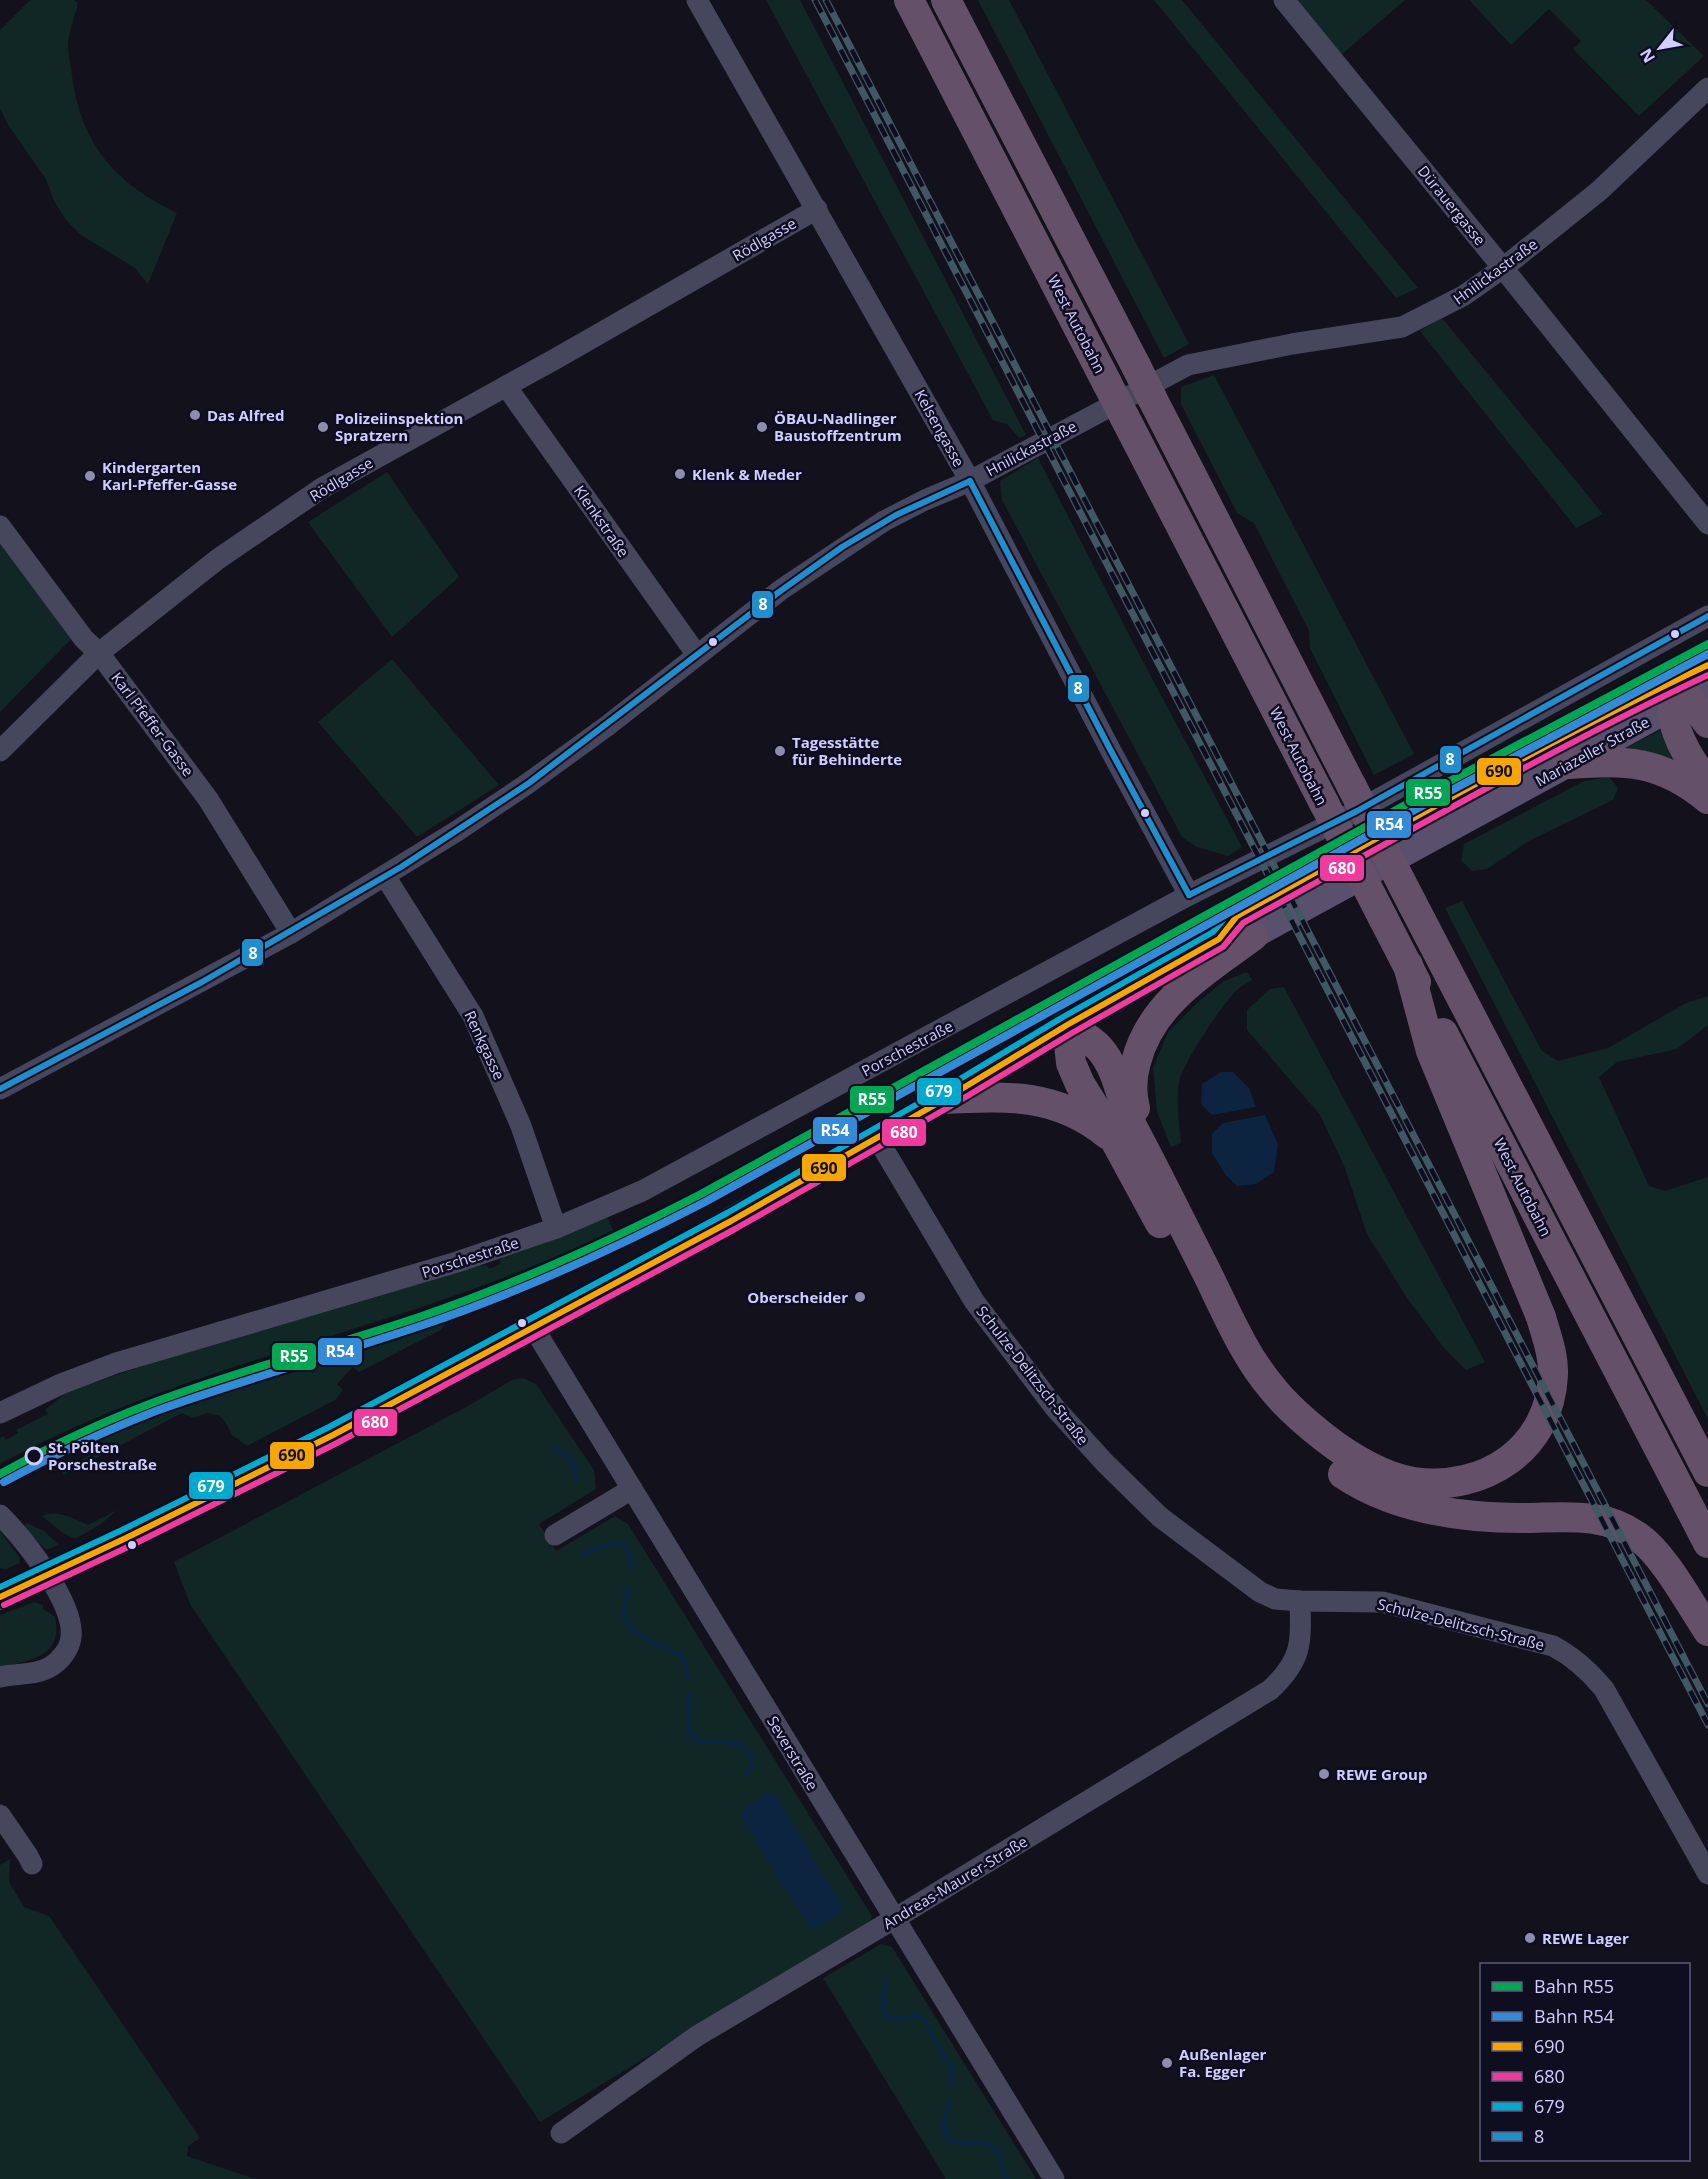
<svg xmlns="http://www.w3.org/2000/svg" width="1708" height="2179" viewBox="0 0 1708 2179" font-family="'Open Sans',sans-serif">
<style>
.green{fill:#112726}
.water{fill:#0d2440}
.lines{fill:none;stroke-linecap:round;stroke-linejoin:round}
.stream{stroke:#0d2440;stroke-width:4.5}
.minor{stroke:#46475d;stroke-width:21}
.major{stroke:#59506e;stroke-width:26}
.highway{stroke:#645068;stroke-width:30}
.rail-casing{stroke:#405764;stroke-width:7}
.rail{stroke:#0f0d20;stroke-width:4.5;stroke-dasharray:14;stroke-linecap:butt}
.highway-bridge{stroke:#645068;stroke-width:30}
.bus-1-casing{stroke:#0f0d20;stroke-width:10}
.bus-2-casing{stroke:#0f0d20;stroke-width:10}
.bus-3-casing{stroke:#0f0d20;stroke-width:10}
.bus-4-casing{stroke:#0f0d20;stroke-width:10}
.bus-1{stroke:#f7a600;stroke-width:6}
.bus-2{stroke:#f13a9d;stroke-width:6}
.bus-3{stroke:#00a9ce;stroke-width:6}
.bus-4{stroke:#208ecb;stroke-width:6}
.rail-1-casing{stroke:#0f0d20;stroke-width:12}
.rail-2-casing{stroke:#0f0d20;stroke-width:12}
.rail-1{stroke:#00a651;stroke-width:8}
.rail-2{stroke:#338bd7;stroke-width:8}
.poi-dot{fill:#8e8caf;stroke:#0f0d20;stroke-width:2}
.bus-dot{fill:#d0cefe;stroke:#0f0d20;stroke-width:2}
.stop-dot{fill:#0f0d20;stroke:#d0cefe;stroke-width:3}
.labels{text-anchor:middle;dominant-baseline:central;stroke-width:5;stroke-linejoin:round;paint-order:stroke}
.street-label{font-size:15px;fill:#d0cefe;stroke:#0f0d20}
.poi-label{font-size:15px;font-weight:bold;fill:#d0cefe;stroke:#0f0d20;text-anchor:start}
.stop-label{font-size:15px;font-weight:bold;fill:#d0cefe;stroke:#0f0d20;text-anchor:start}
.line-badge{stroke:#0f0d20;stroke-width:2}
.badge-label{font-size:16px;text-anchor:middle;font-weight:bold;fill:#fff}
.pale-badge-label{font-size:16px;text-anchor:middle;font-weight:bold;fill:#111}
</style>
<rect width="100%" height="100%" fill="#12111c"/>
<g class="green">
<path d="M30,0H74L78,3C75,16 69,31 68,44C68,54 71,66 72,76C81,145 116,184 177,213L148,284L135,268L81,235L66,220L54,201L46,179L8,125L0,108V30Z"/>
<polygon points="766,0 800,0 1026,435 1019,438 1007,424 993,420"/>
<polygon points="978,0 1009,0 1189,344 1164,358"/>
<polygon points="1154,0 1182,0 1418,288 1396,298"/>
<polygon points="1295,0 1405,0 1341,55"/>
<polygon points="1469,0 1646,0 1704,56 1639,116 1573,49 1581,41 1549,9 1511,45"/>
<polygon points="1442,318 1603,514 1576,528 1420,331"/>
<polygon points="1214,375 1414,754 1374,775 1310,648 1309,631 1254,523 1237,513 1181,404 1181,387"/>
<polygon points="1038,458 1139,654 1242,847 1228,856 1197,847 1182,837 1002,500 1000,481"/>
<polygon points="387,472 459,577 392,637 308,522"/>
<polygon points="0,538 74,636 0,712"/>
<polygon points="392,659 499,785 417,837 318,722"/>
<polygon points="1669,726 1705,788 1616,753"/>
<polygon points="1609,777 1618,788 1613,800 1529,841 1487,869 1472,871 1461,860 1464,844 1584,781"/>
<polygon points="1462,901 1542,1051 1558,1061 1608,1048 1686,1003 1708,996 1708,1025 1677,1049 1617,1062 1599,1077 1649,1186 1665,1191 1708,1177 1708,1419 1445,908"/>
<path d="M1247,972L1252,980C1247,983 1241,986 1237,990C1222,1004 1183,1063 1179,1082C1176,1103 1179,1123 1181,1143L1171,1147L1157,1112L1153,1068L1168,1032L1198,1002L1224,981Z"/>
<polygon points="1284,987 1485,1362 1466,1370 1444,1348 1407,1298 1367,1234 1345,1168 1320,1115 1247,1030 1247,1010 1270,989"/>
<path d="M607,1216L613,1230C417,1328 193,1358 0,1464V1438L4,1436L6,1440L18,1433L16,1430L48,1414L45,1410L66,1393L145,1365L482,1264L483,1266L487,1265L489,1269L501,1264L500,1260L503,1257Z"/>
<polygon points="451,1313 441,1330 359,1372 353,1367 337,1384 343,1390 335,1400 247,1446 232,1435 226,1423 220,1416 207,1413 193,1418 182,1413 64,1475 62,1473 63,1471 104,1446 99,1436 124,1426 126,1430 133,1427 131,1423 228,1388 328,1357 327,1352"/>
<polygon points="523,1378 536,1384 594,1470 596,1489 539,1524 556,1551 615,1516 628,1524 872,1916 870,1921 540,2122 190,1604 174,1562 466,1407 512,1380"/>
<path d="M117,1510L101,1524L75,1539L63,1533L42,1516C58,1509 74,1519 88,1525Z"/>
<polygon points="27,1523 44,1531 59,1545 46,1550 25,1529 25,1525"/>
<polygon points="0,1531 19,1557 20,1563 6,1569 0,1568"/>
<path d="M34,1602L43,1605V1609L55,1617C64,1657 29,1661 0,1667V1615Z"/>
<polygon points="10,1859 9,1882 24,1907 49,1916 200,2138 188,2146 187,2156 255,2179 0,2179 0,1865"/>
<polygon points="881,1944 892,1947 1036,2179 946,2179 823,1978"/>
</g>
<g class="water">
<polygon points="1221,1072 1233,1072 1249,1088 1256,1107 1212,1115 1201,1104 1202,1084"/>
<polygon points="1265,1115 1278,1144 1274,1172 1256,1184 1237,1186 1225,1174 1212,1153 1212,1134 1223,1123"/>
<polygon points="768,1793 775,1795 843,1907 843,1911 814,1929 809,1926 741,1817 741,1811"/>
</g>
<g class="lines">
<g class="stream">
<polyline points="555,1447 572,1462 577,1481"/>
<path d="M583,1556C596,1548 606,1543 622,1543L630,1552L631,1567"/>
<path d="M628,1588C627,1596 624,1604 624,1612C626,1638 664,1645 682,1656L686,1666L688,1679"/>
<path d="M689,1694C689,1704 687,1724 690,1732C697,1755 745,1722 753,1766L746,1775"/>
<polyline points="887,1977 882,2006 885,2015 893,2019 917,2016 926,2022 936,2044 951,2066 951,2086"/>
<path d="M949,2102C947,2110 943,2122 945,2131C948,2151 978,2138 991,2145C1003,2152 999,2169 1007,2179"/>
</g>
<g class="minor">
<polyline points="697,0 970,481 1111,751 1189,895"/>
<polyline points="1284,0 1503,268 1708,524"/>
<polyline points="506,386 697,655"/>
<polyline points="0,526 84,639 99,653 208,799 291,933"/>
<polyline points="0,751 99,653 218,559 322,488 557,358 817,209"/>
<polyline points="385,876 473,1016 521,1126 556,1228"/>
<polyline points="0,1089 291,933 457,831 527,784 607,726 782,589 884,521 925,500 970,481 1188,365 1292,344 1402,327 1463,296 1503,268 1599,191 1708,88"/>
<path d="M877,1138L974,1301L1055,1408L1105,1463L1160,1517L1260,1592L1275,1599L1300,1601L1382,1602L1553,1646C1574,1657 1589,1671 1604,1689L1708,1874"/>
<polyline points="533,1327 1054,2179"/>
<polyline points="0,1413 61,1384 116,1363 457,1262 556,1228 642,1191 1189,895 1357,811 1708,616"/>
<path d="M0,1515C24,1539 75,1603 71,1637C70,1649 60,1661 50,1667C35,1676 16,1673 0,1677"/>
<polyline points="555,1535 632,1489"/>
<polyline points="0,1815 28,1856 32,1864"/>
<path d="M561,2133L697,2036L894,1919L1270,1690C1303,1659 1301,1643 1300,1601"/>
</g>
<g class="major">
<polyline points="1219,939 1237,916 1539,749 1634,700 1708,665"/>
<polyline points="0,1597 126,1538 323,1440 649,1266 945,1099 1067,1025 1219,939 1253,936 1708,688"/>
</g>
<g class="highway">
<polyline points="909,0 1107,383"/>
<polyline points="946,0 1136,366"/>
<polyline points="1152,398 1352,787"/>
<polyline points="1124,416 1324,803"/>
<path d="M1671,682C1674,694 1671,704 1673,716C1677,741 1693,764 1708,785"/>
<polyline points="1671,682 1677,690 1694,704 1708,723"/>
<path d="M1568,764C1627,760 1660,760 1708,799"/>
<polyline points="1412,903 1708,1472"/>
<polyline points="1383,918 1416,982"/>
<path d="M1067,1025C1078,1032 1091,1039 1100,1049C1119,1071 1121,1102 1133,1128C1158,1175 1181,1222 1205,1269C1225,1309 1243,1354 1272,1388C1287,1407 1306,1423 1325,1438C1348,1456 1384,1478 1414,1482C1484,1492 1550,1449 1553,1375C1554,1355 1546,1335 1541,1317L1431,1051L1408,965"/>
<polyline points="1067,1025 1071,1063 1080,1084 1116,1142 1160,1223"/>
<polyline points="1443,1033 1708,1543"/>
<path d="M945,1099C1007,1096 1056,1093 1107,1134"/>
<path d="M1135,1108C1131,1093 1132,1076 1136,1062C1151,1002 1207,970 1253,936"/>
<path d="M1343,1474C1395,1509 1461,1518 1522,1518C1563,1518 1601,1511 1637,1536C1663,1553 1690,1604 1708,1631"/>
</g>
<g class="rail-casing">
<g id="rail">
<polyline points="815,0 1708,1725"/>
<polyline points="826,0 1708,1704"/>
</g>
</g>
<use href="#rail" class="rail"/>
<g class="highway-bridge">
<polyline points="1136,366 1152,398"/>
<polyline points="1107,383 1124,416"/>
<polyline points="1352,787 1412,903"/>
<polyline points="1324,803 1383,918"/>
</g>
<g class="bus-1-casing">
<path id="bus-1" d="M0,1597L126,1538L333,1435L731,1221L945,1099L1067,1025L1219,939L1237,916C1393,830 1547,741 1708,665"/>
</g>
<g class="bus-2-casing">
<path id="bus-2" d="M4,1605L130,1546L337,1443L735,1229L949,1107L1072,1033L1223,947L1243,923C1397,838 1549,750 1708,675"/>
</g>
<g class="bus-3-casing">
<path id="bus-3" d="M0,1587L122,1530L329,1427L727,1213L940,1091L1063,1017L1213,932L1233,908C1389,822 1543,733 1704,657"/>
</g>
<g class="bus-4-casing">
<g id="bus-4">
<polyline points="970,481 1111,751 1189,895"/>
<polyline points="1189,895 1357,811 1708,616"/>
<polyline points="0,1089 202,982 401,867 529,783 779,592 842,547 896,515 970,481"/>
</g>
</g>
<use href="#bus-1" class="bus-1"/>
<use href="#bus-2" class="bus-2"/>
<use href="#bus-3" class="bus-3"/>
<use href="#bus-4" class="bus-4"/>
<g class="rail-1-casing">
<path id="rail-1" d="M0,1474C49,1447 99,1423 152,1403C239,1370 330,1347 419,1317C516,1284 610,1241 701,1194L1416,799L1708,644"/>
</g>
<g class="rail-2-casing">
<path id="rail-2" d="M4,1482C54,1455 104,1431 156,1411C244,1379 335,1355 423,1325C521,1292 614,1249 705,1202L1420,807L1708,654"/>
</g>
<use href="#rail-1" class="rail-1"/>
<use href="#rail-2" class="rail-2"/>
</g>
<g class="poi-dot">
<circle cx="195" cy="415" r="6"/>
<circle cx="323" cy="427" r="6"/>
<circle cx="762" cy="427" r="6"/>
<circle cx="680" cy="474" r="6"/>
<circle cx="90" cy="476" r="6"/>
<circle cx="780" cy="751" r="6"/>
<circle cx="860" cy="1297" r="6"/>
<circle cx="1324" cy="1774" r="6"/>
<circle cx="1530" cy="1938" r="6"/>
<circle cx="1167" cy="2063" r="6"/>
</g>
<g class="bus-dot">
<circle cx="1675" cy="634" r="5"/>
<circle cx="713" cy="642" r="5"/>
<circle cx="1145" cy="813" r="5"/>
<circle cx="522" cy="1323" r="5"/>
<circle cx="132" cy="1545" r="5"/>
</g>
<circle class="stop-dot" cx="34" cy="1456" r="8"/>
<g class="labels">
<g class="street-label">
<text transform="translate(1452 205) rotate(51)">Dürauergasse</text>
<text transform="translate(764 239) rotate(-30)">Rödlgasse</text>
<text transform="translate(1495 271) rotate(-36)">Hnilickastraße</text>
<text transform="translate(1077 324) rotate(63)">West Autobahn</text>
<text transform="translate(940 428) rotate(61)">Kelsengasse</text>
<text transform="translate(1031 448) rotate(-28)">Hnilickastraße</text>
<text transform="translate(341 479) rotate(-31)">Rödlgasse</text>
<text transform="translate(602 521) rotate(55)">Klenkstraße</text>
<text transform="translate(153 724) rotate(53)">Karl Pfeffer-Gasse</text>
<text transform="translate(1592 751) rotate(-29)">Mariazeller Straße</text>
<text transform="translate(1299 756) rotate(63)">West Autobahn</text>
<text transform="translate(485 1045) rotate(65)">Renkgasse</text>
<text transform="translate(907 1048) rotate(-28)">Porschestraße</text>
<text transform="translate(1523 1187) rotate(63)">West Autobahn</text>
<text transform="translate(470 1257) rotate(-18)">Porschestraße</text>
<text transform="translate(1033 1375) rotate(52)">Schulze-Delitzsch-Straße</text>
<text transform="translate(1461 1624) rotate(14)">Schulze-Delitzsch-Straße</text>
<text transform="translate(793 1753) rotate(59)">Severstraße</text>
<text transform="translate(955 1882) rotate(-31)">Andreas-Maurer-Straße</text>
</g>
<g class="poi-label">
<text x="207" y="415">Das Alfred</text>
<text x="335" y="418">Polizeiinspektion<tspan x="335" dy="17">Spratzern</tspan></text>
<text x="774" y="418">ÖBAU-Nadlinger<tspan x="774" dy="17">Baustoffzentrum</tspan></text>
<text x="102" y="467">Kindergarten<tspan x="102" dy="17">Karl-Pfeffer-Gasse</tspan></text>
<text x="692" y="474">Klenk &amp; Meder</text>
<text x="792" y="742">Tagesstätte<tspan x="792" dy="17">für Behinderte</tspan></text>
<text x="848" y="1297" text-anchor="end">Oberscheider</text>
<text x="1336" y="1774">REWE Group</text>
<text x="1542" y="1938">REWE Lager</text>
<text x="1179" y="2054">Außenlager<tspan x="1179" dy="17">Fa. Egger</tspan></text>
</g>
<g class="stop-label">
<text x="48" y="1447">St. Pölten<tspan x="48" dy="17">Porschestraße</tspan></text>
</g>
</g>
<g class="line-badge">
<rect x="751" y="590" width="23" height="29" rx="6" fill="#208ecb"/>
<rect x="1067" y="674" width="23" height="29" rx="6" fill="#208ecb"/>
<rect x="1439" y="745" width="23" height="29" rx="6" fill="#208ecb"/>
<rect x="1476" y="757" width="46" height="29" rx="6" fill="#f7a600"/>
<rect x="1405" y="778" width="46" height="29" rx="6" fill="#00a651"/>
<rect x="1366" y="810" width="46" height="29" rx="6" fill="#338bd7"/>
<rect x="1319" y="854" width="46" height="28" rx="6" fill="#f13a9d"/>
<rect x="241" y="938" width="23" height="29" rx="6" fill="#208ecb"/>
<rect x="916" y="1077" width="46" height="29" rx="6" fill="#00a9ce"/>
<rect x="849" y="1085" width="46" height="29" rx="6" fill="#00a651"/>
<rect x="812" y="1116" width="46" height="29" rx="6" fill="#338bd7"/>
<rect x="881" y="1118" width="46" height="29" rx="6" fill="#f13a9d"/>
<rect x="801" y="1153" width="46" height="29" rx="6" fill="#f7a600"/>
<rect x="317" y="1337" width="46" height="29" rx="6" fill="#338bd7"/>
<rect x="271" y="1342" width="46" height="29" rx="6" fill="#00a651"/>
<rect x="353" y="1408" width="45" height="29" rx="6" fill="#f13a9d"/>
<rect x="269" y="1441" width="46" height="29" rx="6" fill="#f7a600"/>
<rect x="188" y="1471" width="46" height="29" rx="6" fill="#00a9ce"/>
</g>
<g class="badge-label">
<text x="763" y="610">8</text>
<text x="1078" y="694">8</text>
<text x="1450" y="765">8</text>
<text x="1428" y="799">R55</text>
<text x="1389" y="830">R54</text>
<text x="1342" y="874">680</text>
<text x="253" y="959">8</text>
<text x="939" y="1097">679</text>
<text x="872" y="1105">R55</text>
<text x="835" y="1136">R54</text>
<text x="904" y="1138">680</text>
<text x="340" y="1357">R54</text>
<text x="294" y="1362">R55</text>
<text x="375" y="1428">680</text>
<text x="211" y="1492">679</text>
</g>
<g class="pale-badge-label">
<text x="1499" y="777">690</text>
<text x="824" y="1174">690</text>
<text x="292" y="1461">690</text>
</g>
<rect x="1480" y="1963" width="210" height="198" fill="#0f0d20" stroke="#5c5a79" stroke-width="1.5"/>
<rect x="1492" y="1982" width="30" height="9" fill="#00a651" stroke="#5c5a79" stroke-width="1.5"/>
<text x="1534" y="1993" font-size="18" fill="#d0cefe">Bahn R55</text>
<rect x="1492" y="2012" width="30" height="9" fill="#338bd7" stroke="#5c5a79" stroke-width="1.5"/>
<text x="1534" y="2023" font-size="18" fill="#d0cefe">Bahn R54</text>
<rect x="1492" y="2042" width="30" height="9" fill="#f7a600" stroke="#5c5a79" stroke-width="1.5"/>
<text x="1534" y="2053" font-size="18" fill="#d0cefe">690</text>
<rect x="1492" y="2072" width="30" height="9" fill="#f13a9d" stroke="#5c5a79" stroke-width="1.5"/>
<text x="1534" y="2083" font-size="18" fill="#d0cefe">680</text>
<rect x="1492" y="2102" width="30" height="9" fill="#00a9ce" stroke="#5c5a79" stroke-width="1.5"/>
<text x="1534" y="2113" font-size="18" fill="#d0cefe">679</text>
<rect x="1492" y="2132" width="30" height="9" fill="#208ecb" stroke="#5c5a79" stroke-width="1.5"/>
<text x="1534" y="2143" font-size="18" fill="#d0cefe">8</text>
<g transform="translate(1660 48) rotate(239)" stroke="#0f0d20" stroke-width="4.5" paint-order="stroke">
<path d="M0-4.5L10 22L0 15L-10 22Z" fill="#d0cefe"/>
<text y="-9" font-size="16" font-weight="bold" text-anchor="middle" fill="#d0cefe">N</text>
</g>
</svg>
